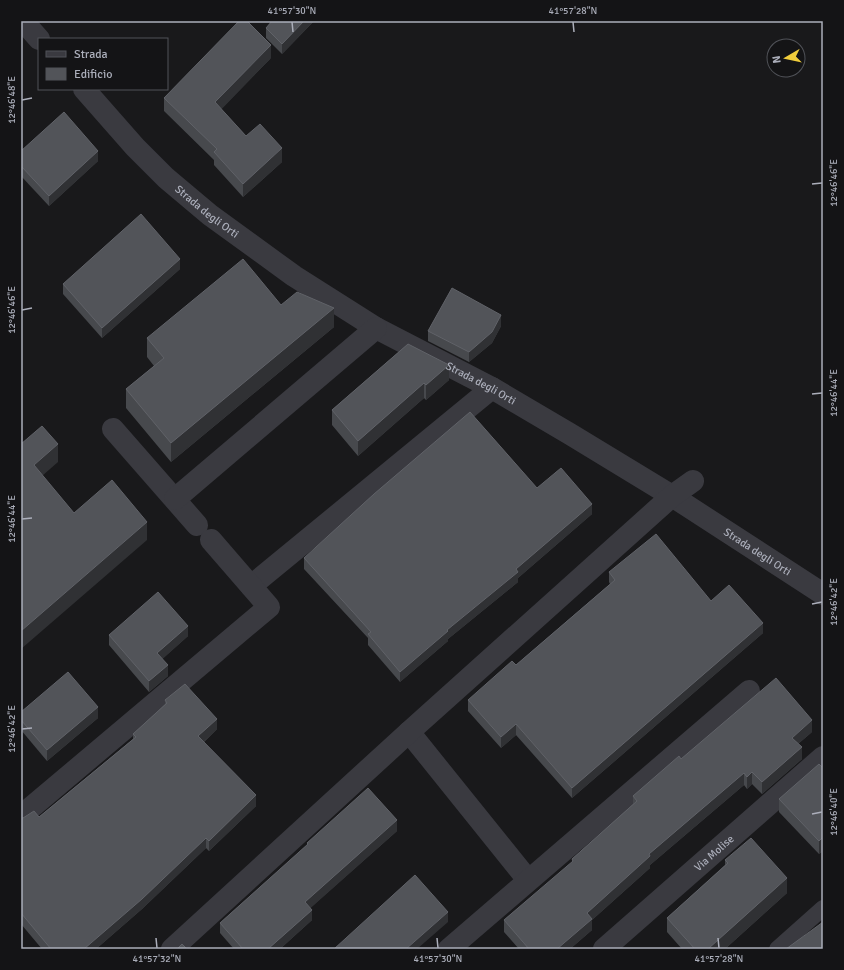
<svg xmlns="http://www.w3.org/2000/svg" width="844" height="970" viewBox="0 0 844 970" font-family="Signika,sans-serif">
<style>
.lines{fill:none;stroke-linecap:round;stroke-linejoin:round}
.service{stroke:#3a3a40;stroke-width:16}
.minor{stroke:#3a3a40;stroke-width:22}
.wall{fill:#47494d}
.shaded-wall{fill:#303134}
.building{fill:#525459;stroke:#606268}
.ticks{fill:none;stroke:#abaeba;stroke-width:1.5}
.labels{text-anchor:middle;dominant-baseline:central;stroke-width:3;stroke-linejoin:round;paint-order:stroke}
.street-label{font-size:11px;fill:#abaeba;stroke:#141416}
.neatline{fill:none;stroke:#abaeba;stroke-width:1.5}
.ticks-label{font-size:10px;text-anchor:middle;fill:#abaeba}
</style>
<rect width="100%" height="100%" fill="#19191b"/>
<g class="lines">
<polyline class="service" points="777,949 823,908"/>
<g class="minor">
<polyline points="23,21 39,39"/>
<path id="s1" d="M84,89L135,147L166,178L210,215L294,276L376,328L492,388L570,434L672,496L823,594"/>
<polyline points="113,429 197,525"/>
<polyline points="175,499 376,328"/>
<polyline points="251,586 492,388"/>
<polyline points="409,732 528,880"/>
<polyline points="21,816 269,607 211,540"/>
<polyline points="172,949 409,732 672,496 693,481"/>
<polyline points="449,949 749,691"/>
<path id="s2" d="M604,949L823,757"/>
</g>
</g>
<g class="wall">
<polygon points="272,21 314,21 282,54 266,38 266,28"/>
<polygon points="271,58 221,109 246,136 282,162 243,197 214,165 214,160 164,111 164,98"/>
<polygon points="21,151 98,161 49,206 21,176"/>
<polygon points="180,269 102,338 63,294 63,284"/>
<polygon points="281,305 334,327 171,462 126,408 126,389 154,366 147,357 147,338"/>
<polygon points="501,326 492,343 469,362 428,341 428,331"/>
<polygon points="408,344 449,380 426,400 424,398 358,456 332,425 332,410"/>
<polygon points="537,488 592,514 518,578 518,582 448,639 448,641 400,682 368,645 368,638 304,569 304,558"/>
<polygon points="609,572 711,601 763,633 572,798 516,735 501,748 468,711 468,700 516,665 610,584 609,582"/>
<polygon points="109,635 188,636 162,659 168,676 149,692 109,645"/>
<polygon points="165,700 217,729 204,742 256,806 209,851 206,848 142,909 96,949 42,949 21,924 21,818 39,817 133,739 133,734 165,704"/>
<polygon points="21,712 98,718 47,761 21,730"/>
<polygon points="812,732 798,744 802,759 762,794 752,784 747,789 744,785 650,865 650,868 592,920 592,930 570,949 519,949 504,932 504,920 572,863 572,859 633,804 633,796 681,759"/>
<polygon points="823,768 823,851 819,854 779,812 779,799"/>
<polygon points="397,831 310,908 312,920 280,949 234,949 220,933 220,923 307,845 307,843"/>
<polygon points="725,860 787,893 725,949 682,949 667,932 667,918 725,865"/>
</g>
<g class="shaded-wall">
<polygon points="304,21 314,21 282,54 282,44"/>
<polygon points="271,45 271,58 215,116 215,102"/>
<polygon points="282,148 282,162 243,197 243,184"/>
<polygon points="98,151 98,161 49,206 49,196"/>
<polygon points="180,259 180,269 102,338 102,328"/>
<polygon points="334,308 334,327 171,462 171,443"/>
<polygon points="501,315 501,326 492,343 469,362 469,352"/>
<polygon points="449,365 449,380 426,400 426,385"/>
<polygon points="424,383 424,398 358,456 358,441"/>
<polygon points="58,444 58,462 34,483 34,465"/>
<polygon points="592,504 592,514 518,578 518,582 448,639 448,641 400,682 400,672 516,569"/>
<polygon points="147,522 147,540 21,649 21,631"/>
<polygon points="763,623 763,633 572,798 572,788"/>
<polygon points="188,626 188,636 157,664 157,653"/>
<polygon points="168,665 168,676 149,692 149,681"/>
<polygon points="98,707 98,718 47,761 47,750"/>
<polygon points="217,719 217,729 198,747 198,736"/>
<polygon points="812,720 812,732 792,749 792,738"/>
<polygon points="516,724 516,735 501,748 501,737"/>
<polygon points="802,747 802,759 762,794 762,782"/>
<polygon points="752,772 752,784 747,789 747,777"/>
<polygon points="744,773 744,785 650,865 650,868 592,920 592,930 570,949 557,949 587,913 649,854"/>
<polygon points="256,795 256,806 209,851 209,841"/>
<polygon points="397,820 397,831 305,913 305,902"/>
<polygon points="823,837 823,851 819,854 819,841"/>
<polygon points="206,838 206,848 142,909 96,949 84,949"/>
<polygon points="787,878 787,893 725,949 708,949"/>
<polygon points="312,910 312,920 280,949 268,949"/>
<polygon points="448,912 448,922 417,949 406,949"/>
</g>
<g class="building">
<polygon points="239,21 247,21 271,45 215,102 246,136 260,124 282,148 243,184 214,152 217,149 164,98"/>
<polygon points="272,21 304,21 282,44 266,28"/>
<polygon points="64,112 98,151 49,196 21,166 21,151"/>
<polygon points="141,214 180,259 102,328 63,284"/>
<polygon points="243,259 281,305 297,292 334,308 171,443 126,389 164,358 147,338"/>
<polygon points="452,288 501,315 492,332 469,352 428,331"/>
<polygon points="408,344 449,365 426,385 424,383 358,441 332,410"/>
<polygon points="470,412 537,488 561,468 592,504 516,569 518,572 447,630 448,631 400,672 368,634 371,632 304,558 374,494"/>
<polygon points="42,426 58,444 34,465 74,513 112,480 147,522 21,631 21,444"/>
<polygon points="656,534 711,601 729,585 763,623 572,788 516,724 501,737 468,700 512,661 516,665 615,580 609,572"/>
<polygon points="158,592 188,626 157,653 168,665 149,681 109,635"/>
<polygon points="68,672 98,707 47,750 21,720 21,712"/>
<polygon points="776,678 812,720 792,738 802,747 762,782 752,772 747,777 744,773 649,854 650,856 587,913 592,919 557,949 529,949 504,920 573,861 572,859 637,801 633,796 679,756 681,759"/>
<polygon points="185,684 217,719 198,736 256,795 209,841 206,838 142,899 84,949 51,949 21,913 21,818 23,818 34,811 39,817 136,737 133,734 167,703 165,700"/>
<polygon points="819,764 823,768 823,837 819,841 779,799"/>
<polygon points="368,788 397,820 305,902 312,910 268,949 243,949 220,923 308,844 307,843"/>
<polygon points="751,838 787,878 708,949 695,949 667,918 728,863 725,860"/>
<polygon points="415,875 448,912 406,949 334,949"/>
<polygon points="823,922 823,949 786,949"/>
<polygon points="182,944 187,949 177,949"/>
</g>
<path class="ticks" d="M292,22L293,32M573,22L574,32M22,100L32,98M812,184L822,183M22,310L32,308M812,394L822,393M22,519L32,518M812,604L822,602M22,729L32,728M812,814L822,812M156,938L157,948M437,938L438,948M718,938L719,948"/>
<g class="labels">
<g class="street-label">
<text stroke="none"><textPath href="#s1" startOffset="174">Strada degli Orti</textPath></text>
<text stroke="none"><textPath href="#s1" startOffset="498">Strada degli Orti</textPath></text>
<text stroke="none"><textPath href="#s1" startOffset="822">Strada degli Orti</textPath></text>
<text stroke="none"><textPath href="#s2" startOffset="146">Via Molise</textPath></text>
</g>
</g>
<rect width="844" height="970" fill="none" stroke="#141416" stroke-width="44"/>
<rect x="38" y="38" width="130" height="52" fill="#141416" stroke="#505258"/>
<rect x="46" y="51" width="20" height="6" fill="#3a3a40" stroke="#505258"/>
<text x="74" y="58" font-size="12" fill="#abaeba">Strada</text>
<rect x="46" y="68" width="20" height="12" fill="#525459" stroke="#505258"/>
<text x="74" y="78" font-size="12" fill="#abaeba">Edificio</text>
<g transform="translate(786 58) rotate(261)"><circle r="19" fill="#141416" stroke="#505258"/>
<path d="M0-3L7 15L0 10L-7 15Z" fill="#f0cd3c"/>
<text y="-6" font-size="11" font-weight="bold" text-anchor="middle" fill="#abaeba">N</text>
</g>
<rect x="22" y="22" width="800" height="926" class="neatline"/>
<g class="ticks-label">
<text x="292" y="14">41°57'30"N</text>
<text x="573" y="14">41°57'28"N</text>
<text transform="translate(11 100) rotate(-90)" y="4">12°46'48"E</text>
<text transform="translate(833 183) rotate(-90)" y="4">12°46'46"E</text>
<text transform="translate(11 310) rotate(-90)" y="4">12°46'46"E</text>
<text transform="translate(833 393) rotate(-90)" y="4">12°46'44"E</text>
<text transform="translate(11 519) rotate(-90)" y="4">12°46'44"E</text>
<text transform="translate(833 602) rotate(-90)" y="4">12°46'42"E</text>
<text transform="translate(11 729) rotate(-90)" y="4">12°46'42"E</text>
<text transform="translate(833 812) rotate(-90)" y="4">12°46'40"E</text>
<text x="157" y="962">41°57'32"N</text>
<text x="438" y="962">41°57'30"N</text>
<text x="719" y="962">41°57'28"N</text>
</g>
</svg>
